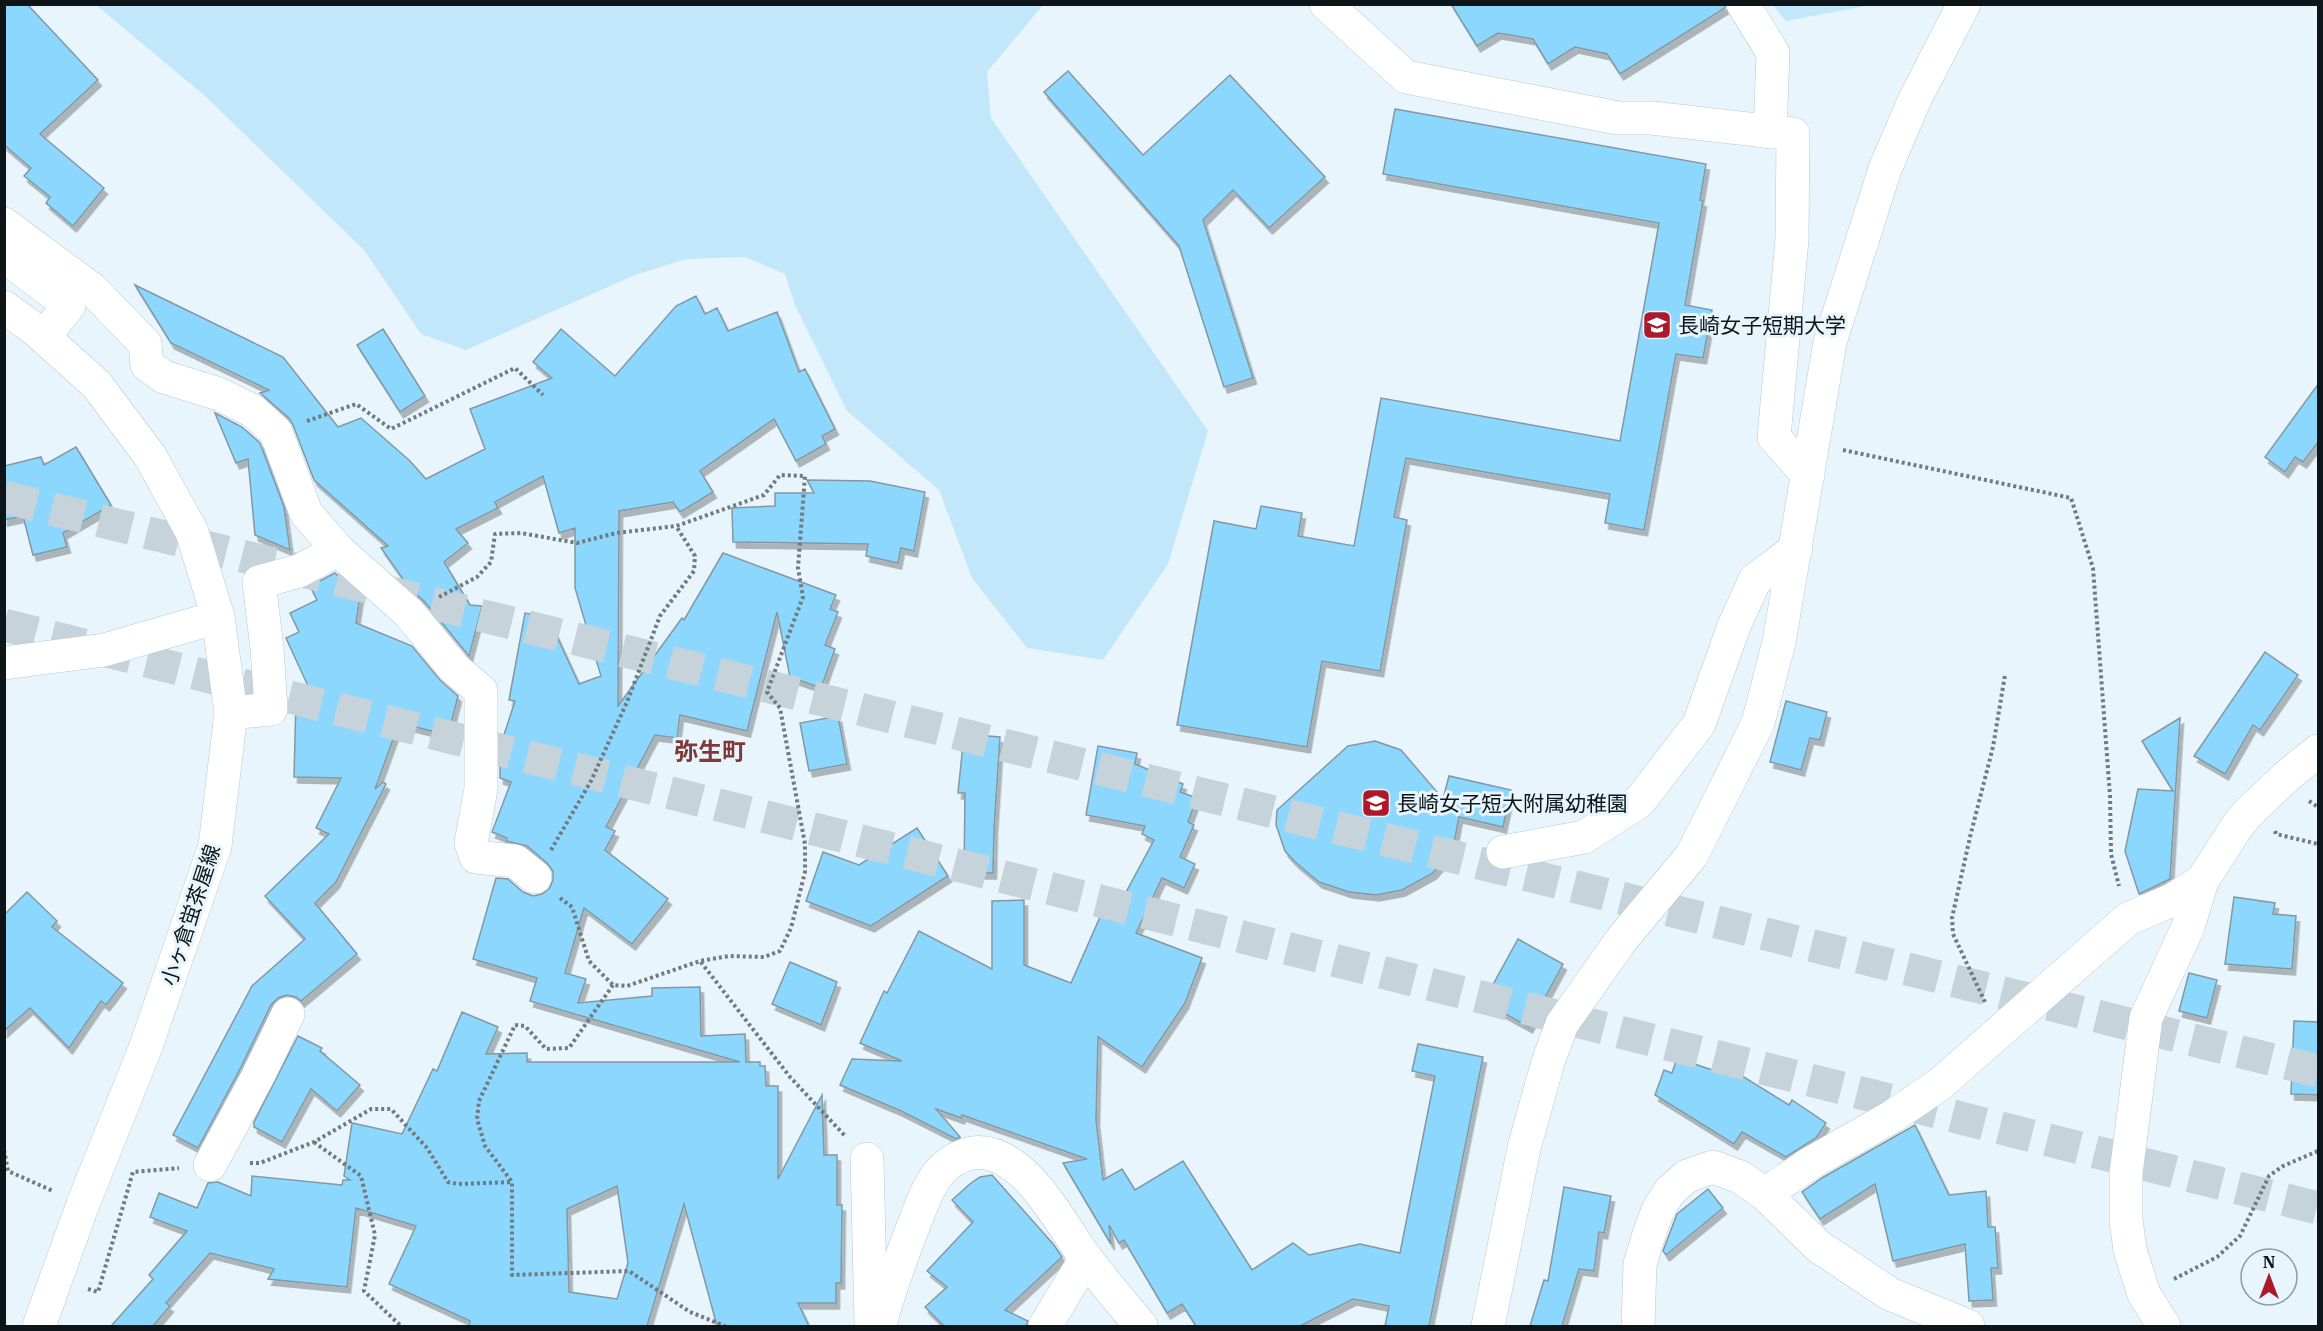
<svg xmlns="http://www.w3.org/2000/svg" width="2323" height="1331" viewBox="0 0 2323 1331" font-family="'IBM Plex Serif','Noto Sans JP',serif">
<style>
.green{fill:#c3e7fa}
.building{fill:#8cd7fd;stroke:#8398a3;stroke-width:1.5;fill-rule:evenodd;filter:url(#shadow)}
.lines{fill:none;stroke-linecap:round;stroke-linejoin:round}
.highway-tunnel{stroke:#c7d3da;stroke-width:33;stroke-dasharray:33 16;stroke-linecap:butt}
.minor-casing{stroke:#b5cad6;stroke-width:34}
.path{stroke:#707a7f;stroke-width:4;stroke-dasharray:3 3;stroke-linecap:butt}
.minor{stroke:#fff;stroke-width:33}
.labels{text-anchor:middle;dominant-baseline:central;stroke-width:6;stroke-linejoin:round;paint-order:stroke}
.poi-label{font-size:21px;fill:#0d1519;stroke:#e8f5fc;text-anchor:start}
.street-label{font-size:21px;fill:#0d1519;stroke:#e8f5fc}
.quarter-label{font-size:24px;font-weight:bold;fill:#803838;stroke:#e8f5fc}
</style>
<defs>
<filter id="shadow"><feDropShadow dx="3.5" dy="6" stdDeviation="0" flood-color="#0004"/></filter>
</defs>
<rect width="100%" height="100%" fill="#e8f5fc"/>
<g class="green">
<polygon points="96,5 1043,5 987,72 991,118 1208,431 1168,564 1103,660 1027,648 972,578 939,490 847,411 795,305 785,274 745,257 686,259 635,275 466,350 421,334 364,250 205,96"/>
<polygon points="1773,5 1871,5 1786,21"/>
</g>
<g class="building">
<polygon points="4,4 27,4 98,80 40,134 104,188 73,226 46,203 50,197 24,176 31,168 4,145"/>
<polygon points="1451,4 1724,4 1725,8 1620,74 1607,54 1575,47 1548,64 1533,39 1498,33 1477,46"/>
<polygon points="1068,71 1143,155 1230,75 1325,177 1269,228 1233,190 1203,220 1253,378 1224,387 1179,246 1044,92"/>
<polygon points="1395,109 1706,164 1700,200 1703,201 1685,305 1712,310 1703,358 1676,354 1644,530 1605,523 1610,494 1406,458 1394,517 1407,520 1380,671 1322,661 1307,747 1177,725 1214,521 1256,529 1261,506 1302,513 1298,536 1354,546 1381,398 1620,441 1659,223 1383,174"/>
<path d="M135,285L283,357L338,427L361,418L410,461L426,479L485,449L470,409L552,378L533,362L561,329L615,376L676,306L696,296L705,314L717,308L728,331L777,312L799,372L805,369L835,429L822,436L826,444L796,461L774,419L700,471L713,492L680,512L673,502L619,511L618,706L682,618L684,620L723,553L836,595L830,609L838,612L825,645L835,649L821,688L790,677L777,612L747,731L680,715L677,738L655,735L606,827L615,831L605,850L668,899L632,944L584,908L565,973L586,979L578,1003L652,996V988L700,987L701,1036L745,1034L746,1062H760V1066H765L766,1086H778V1179L822,1095L824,1155H837V1205H842L841,1283H836V1303H798L809,1326H717L684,1204L647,1326H469L470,1321L389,1284L416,1226L356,1208L347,1287L268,1279L274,1269L210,1253L166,1303L170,1306L153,1326H111L153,1279L149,1275L187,1231L150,1217L159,1193L197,1208L208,1183L218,1182L251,1196L252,1176L342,1185L343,1180H350L344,1176L352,1123L402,1134L433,1069L437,1071L462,1012L498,1027L486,1054L527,1053V1062H740L530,1001L537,978L473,959L496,878L508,879L523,892L533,896L542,894L549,889L553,880V871L547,863L527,846L506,841L507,838L492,832L511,782L500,778V747L515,701L509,700L525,613L548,617L579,684L601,676L575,588V528L559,533L543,476L495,502L498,508L456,529L468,543L444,562L470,605L482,606L469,656L424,601L410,589L381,548L388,546L314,480L293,425L289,418L260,393L269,390L171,343ZM617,1186L628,1263L617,1299L569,1292L567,1209Z"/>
<polygon points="383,329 425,396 400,412 357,345"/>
<polygon points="2319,383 2319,441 2303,462 2295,457 2285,472 2265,457"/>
<polygon points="215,413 242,427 260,443 284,507 290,550 255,535 248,459 236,463"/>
<polygon points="76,447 111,505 63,533 67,547 33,555 23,516 4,520 4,466 41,457 44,465"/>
<polygon points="807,480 870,481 925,492 914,551 901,548 898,563 866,556 868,544 733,542 732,508 775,506 775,493 814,493"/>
<polygon points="335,573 360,595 356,623 412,646 440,680 458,696 448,735 399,723 375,789 383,782 386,784 336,882 315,903 357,954 301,1001 296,997 286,995 278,998 271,1005 241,1067 198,1148 173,1135 252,986 305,939 265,896 329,834 316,828 341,778 294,777 296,700 314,699 286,638 299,632 290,613 317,600 310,586"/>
<polygon points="2265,652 2298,675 2260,730 2253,725 2225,774 2194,756"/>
<polygon points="1786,701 1827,712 1820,740 1810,738 1801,770 1770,762"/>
<polygon points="838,716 847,764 809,771 800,723"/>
<polygon points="2180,718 2170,879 2139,894 2125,851 2138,789 2173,791 2142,741"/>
<polygon points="964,734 1000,737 994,829 993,873 964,873 965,793 958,793"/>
<polygon points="1375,741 1401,750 1443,799 1449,776 1511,790 1503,827 1459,817 1454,843 1444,860 1433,873 1402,890 1376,895 1349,892 1319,882 1295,862 1285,851 1276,825 1277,810 1348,746"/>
<polygon points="1098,746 1137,753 1135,764 1183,784 1180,792 1197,798 1188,822 1194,825 1180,857 1195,864 1184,888 1162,878 1136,933 1202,958 1185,1003 1142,1067 1098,1037 1096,1120 1103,1180 1122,1169 1135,1190 1183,1161 1252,1270 1293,1243 1309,1255 1360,1244 1400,1253 1435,1076 1412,1071 1418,1044 1483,1057 1429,1326 1385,1326 1389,1306 1353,1299 1300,1326 1196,1326 1182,1304 1167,1313 1124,1240 1119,1243 1109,1225 1111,1244 1063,1163 1087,1159 962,1115 961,1118 936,1109 960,1137 956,1139 901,1111 840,1085 852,1059 902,1061 860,1043 884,991 887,993 919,931 992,969 992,901 1024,900 1024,965 1071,983 1100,917 1111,920 1154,840 1142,834 1145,826 1086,815"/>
<polygon points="917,828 948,876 871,926 806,901 823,852 859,865"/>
<polygon points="27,892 57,921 52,927 123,983 106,1005 101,1001 69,1048 30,1008 4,1031 4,915"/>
<polygon points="2234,897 2275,903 2273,914 2296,916 2292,969 2225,964"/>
<polygon points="1518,939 1563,964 1529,1027 1500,1011 1500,1001 1503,996 1490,990"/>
<polygon points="790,962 837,982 821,1025 772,1004"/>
<polygon points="2189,973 2217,980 2207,1018 2179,1011"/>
<polygon points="2294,1021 2319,1022 2319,1095 2291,1094"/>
<polygon points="298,1036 322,1048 320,1051 360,1085 337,1111 311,1089 282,1142 254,1127 254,1122"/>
<polygon points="1677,1058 1727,1075 1731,1069 1789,1105 1792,1100 1826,1123 1816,1138 1786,1157 1742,1132 1734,1144 1655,1095 1664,1070 1672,1073"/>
<polygon points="1915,1125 1949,1195 1986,1191 1988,1227 1995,1227 1998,1268 1991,1268 1993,1300 1969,1301 1965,1244 1893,1261 1875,1184 1820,1219 1802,1192 1822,1178"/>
<polygon points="992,1175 1054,1245 1062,1257 1005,1310 1028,1321 1026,1326 944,1326 925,1307 947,1287 927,1271 973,1222 952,1200 971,1183 980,1177"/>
<polygon points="1564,1187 1611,1196 1604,1233 1599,1232 1594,1271 1579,1269 1562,1326 1530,1326 1544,1280 1548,1281"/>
<polygon points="1708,1189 1723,1208 1666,1255 1663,1251 1677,1214"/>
</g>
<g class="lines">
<g class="highway-tunnel">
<polyline points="4,497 2318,1071"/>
<polyline points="4,625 2318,1208"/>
</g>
<g class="minor-casing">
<g id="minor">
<polyline points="1326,4 1406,77 1618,118 1652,118 1793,134 1792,239 1774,437 1808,475"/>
<polyline points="1743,4 1773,53 1770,132"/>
<polyline points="4,224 93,290 145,344 147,365 164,377 219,394 253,411 276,432 306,513 338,550 409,613 454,668 481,691 481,789 471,843 476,857 515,861 535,877"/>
<polyline points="4,256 69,305 44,337"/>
<polyline points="4,307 37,331 97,385 150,456 192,532 218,617 231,713 215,846 145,1049 83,1204 39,1326"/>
<polyline points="4,663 104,650 218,617"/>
<polyline points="231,713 271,709 267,648 259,582 299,571 338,550"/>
<polyline points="1503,852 1584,837 1639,802 1699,724 1734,626 1755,580 1796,549"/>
<polyline points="867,1159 871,1322"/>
<polyline points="210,1165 258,1076 288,1014"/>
<polyline points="1765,1194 1809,1164 1893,1116 1940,1084 2128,919 2172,900 2202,881 2238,825 2249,812 2287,776 2318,751"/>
<path d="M879,1326C889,1293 900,1260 913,1227C920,1209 926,1190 938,1174C947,1163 959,1156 972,1153C1022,1146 1060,1222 1084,1256C1102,1280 1122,1303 1141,1326"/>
<polyline points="1045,1326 1086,1258"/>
<polyline points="1488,1326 1524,1148 1548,1062 1562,1024 1622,939 1692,855 1758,723 1779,642 1830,342 1885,169 1914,101 1964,4"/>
<polyline points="1638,1326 1640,1264 1650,1231 1658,1210 1669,1192 1687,1176 1713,1167 1740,1177 1765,1194 1818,1246 1890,1294 1968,1326"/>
<polyline points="2164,1326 2144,1294 2130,1250 2126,1220 2126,1173 2146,1018 2188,927 2202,881"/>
</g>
</g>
<g class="path">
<polyline points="307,421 356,404 391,429 515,368 543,395"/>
<polyline points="1843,450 2071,498 2093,568 2110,796 2111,854 2119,886"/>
<polyline points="439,597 477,577 491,562 495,534 521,533 577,543 616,533 676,526 764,495 780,475 805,476 798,568 803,597 767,692 780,708 805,844 805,872 791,928 780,951 764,957 729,956 700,961"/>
<polyline points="2309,801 2318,807"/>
<polyline points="2275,831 2276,834 2318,844"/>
<polyline points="551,850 591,781 627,702 660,616 694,571 695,556 676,526"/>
<polyline points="560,898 572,907 589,961 613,985 627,986 700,961 790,1077 846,1137"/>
<polyline points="613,985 569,1048 546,1049 525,1026 515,1025 479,1101 477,1119 485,1146 512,1182 512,1275 629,1271 690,1312 725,1326"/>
<polyline points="1985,1002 1953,934 1952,918 1970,837 1993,747 2005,675"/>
<polyline points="314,1142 361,1176 375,1235 364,1291 401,1326"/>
<polyline points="4,1150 8,1171 53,1191"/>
<polyline points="250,1163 260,1163 314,1142 371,1109 391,1109 427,1148 448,1182 458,1184 512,1182"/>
<polyline points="2174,1279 2217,1257 2240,1236 2269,1176 2283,1166 2318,1151"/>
<polyline points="88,1289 98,1292 133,1172 179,1168"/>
</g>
<use href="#minor" class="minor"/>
</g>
<defs>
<g id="university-square" transform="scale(1.5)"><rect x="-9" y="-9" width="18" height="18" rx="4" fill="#ad192b" stroke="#e8f5fc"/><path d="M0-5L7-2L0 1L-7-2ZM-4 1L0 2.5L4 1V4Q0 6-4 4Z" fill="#fff"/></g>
<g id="school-square" transform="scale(1.5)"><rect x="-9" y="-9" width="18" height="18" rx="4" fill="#ad192b" stroke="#e8f5fc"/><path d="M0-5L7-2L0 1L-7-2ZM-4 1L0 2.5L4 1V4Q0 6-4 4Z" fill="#fff"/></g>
</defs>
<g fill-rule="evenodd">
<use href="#university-square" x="1657" y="325"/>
<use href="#school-square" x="1376" y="803"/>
</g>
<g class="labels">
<g class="poi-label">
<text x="1678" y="325">長崎女子短期大学</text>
<text x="1397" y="803">長崎女子短大附属幼稚園</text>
</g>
<g class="street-label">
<text transform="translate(190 915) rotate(-72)">小ヶ倉蛍茶屋線</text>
</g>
<g class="quarter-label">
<text x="710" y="751">弥生町</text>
</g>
</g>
<rect width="2323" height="1331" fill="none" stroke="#0d1519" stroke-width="12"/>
<g transform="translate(2269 1277)"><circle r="28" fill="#e8f5fc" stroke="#909ba1" stroke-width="1.5"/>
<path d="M0-4.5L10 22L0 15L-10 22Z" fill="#ad192b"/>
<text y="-9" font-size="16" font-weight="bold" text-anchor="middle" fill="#0d1519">N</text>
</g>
</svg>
